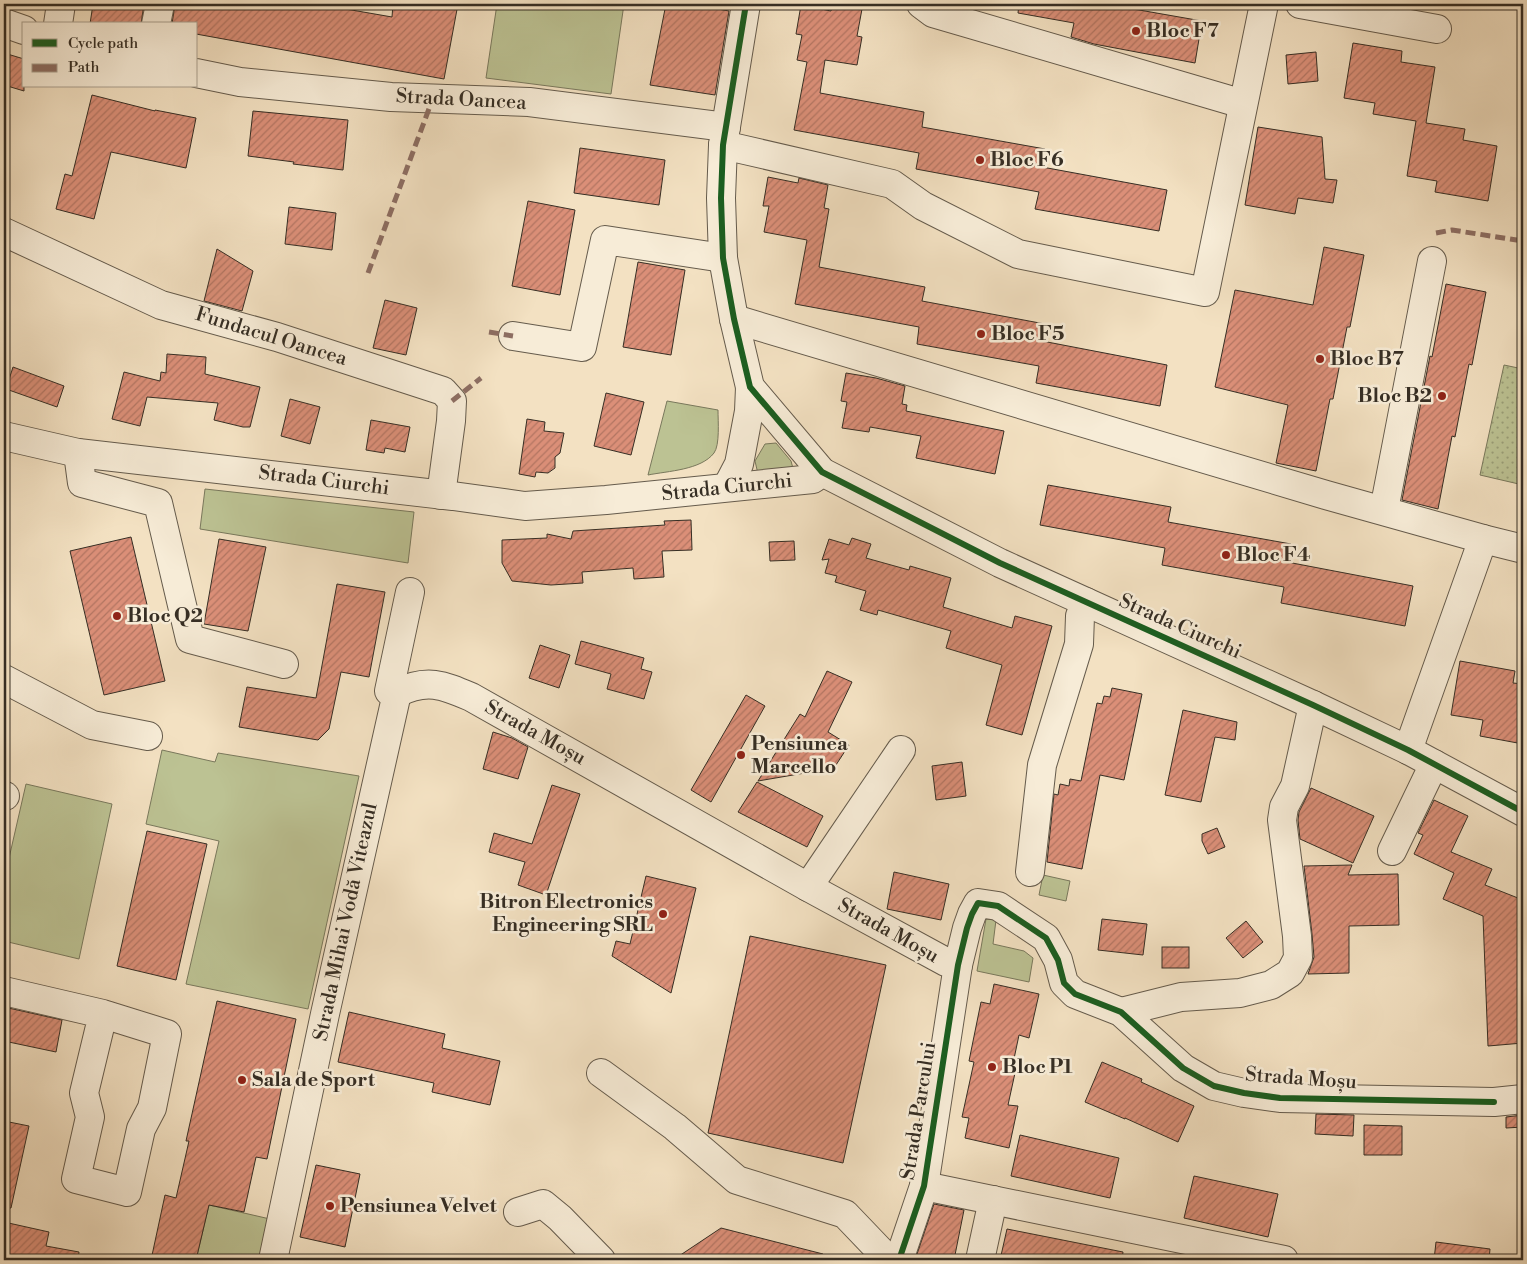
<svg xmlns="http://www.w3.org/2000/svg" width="1527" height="1264" viewBox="0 0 1527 1264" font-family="'Libre Bodoni',serif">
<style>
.green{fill:#bcc293;stroke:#79785c}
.park{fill:url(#park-dots);stroke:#79785c}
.building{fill:url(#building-hatch);stroke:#362e24}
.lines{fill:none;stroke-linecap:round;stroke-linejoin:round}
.minor-casing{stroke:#655b4c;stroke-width:30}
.minor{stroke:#f7ecd7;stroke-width:28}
.quiet{stroke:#8d6e63;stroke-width:5;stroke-dasharray:10 5;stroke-linecap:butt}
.cycleway-casing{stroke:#f7ecd7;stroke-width:9}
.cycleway{stroke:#1b5e20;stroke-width:6}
.poi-dot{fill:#8f2418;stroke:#f7ecd7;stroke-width:2}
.labels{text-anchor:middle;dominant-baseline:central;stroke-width:5;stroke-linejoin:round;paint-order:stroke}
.poi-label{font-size:20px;font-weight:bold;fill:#362e24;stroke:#f7ecd7;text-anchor:start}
.street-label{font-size:20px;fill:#362e24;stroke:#f7ecd7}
</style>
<defs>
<pattern id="park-dots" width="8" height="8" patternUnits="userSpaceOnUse" patternTransform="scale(1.25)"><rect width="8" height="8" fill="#bcc293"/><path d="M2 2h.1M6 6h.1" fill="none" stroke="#9a9e78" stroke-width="1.8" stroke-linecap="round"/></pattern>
<pattern id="building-hatch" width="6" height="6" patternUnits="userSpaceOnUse" patternTransform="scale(1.25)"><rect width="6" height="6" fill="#db8f78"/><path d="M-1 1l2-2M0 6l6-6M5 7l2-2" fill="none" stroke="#b27562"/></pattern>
</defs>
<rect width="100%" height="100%" fill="#f3e1c2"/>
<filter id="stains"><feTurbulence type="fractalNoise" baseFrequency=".004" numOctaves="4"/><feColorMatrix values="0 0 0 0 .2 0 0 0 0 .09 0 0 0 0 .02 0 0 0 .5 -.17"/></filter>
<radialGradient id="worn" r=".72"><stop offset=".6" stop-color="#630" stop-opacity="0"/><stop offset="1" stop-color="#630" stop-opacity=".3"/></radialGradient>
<g class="green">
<polygon points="497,4 624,4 611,94 486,78"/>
<path d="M667,401L718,410C718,421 720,445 714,453C701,470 668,471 648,475Z"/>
<polygon points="776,443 791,461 794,472 758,474 755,461 765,444"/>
<polygon points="205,489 414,512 408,563 200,529"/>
<polygon points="162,750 215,762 218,753 359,776 308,1009 186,984 219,841 146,824"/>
<polygon points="26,784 112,804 79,959 4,941 4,880"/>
<polygon points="1043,875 1070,881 1066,901 1039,895"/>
<polygon points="986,919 996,920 993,944 1024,951 1033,958 1029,982 977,971"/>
<polygon points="209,1205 270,1219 262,1260 196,1260"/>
</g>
<polygon class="park" points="1504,365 1523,369 1523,485 1480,475"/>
<g class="building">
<polygon points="93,4 144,4 141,24 90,24"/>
<polygon points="175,4 317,4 392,17 393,4 458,4 444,79 196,34 196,24 172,24"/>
<polygon points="666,4 690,4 729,11 715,95 650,85"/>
<polygon points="832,4 862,9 857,36 862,37 857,65 825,60 820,93 924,112 922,127 1045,149 1042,167 1167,190 1159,231 1035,209 1039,192 916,169 919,153 794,130 807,62 797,60 802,35 796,34 801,5 831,11"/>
<polygon points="1019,4 1105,4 1202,21 1195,63 1094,44 1071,37 1074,23 1018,13"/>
<polygon points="1353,43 1402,51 1401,62 1435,67 1426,123 1465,129 1463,140 1497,146 1488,201 1435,192 1437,181 1407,176 1416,121 1373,114 1375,103 1344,98"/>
<polygon points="1316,52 1318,81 1288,84 1286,55"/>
<polygon points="4,53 24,59 24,91 4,85"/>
<polygon points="92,95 155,111 155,110 196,118 186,168 111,152 94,219 56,209 65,174 72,176"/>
<polygon points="253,111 348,120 343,170 293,164 294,162 248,156"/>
<polygon points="1258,127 1322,137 1325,179 1337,180 1333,203 1298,198 1295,214 1245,205"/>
<polygon points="580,148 665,160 659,205 574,193"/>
<polygon points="768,177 798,183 799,178 828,185 824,208 829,209 819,267 925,287 922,301 1045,324 1042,341 1167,365 1160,406 1036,383 1039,366 917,344 919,327 795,304 807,240 764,232 769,206 763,206"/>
<polygon points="528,201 575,210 560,295 512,286"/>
<polygon points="289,207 336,213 332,250 285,244"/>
<polygon points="1324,247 1364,255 1350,327 1347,327 1333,399 1330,399 1316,471 1276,463 1288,405 1215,387 1235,290 1313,305"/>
<polygon points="217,249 253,271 242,311 204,301"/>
<polygon points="638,262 685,270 671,355 623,347"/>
<polygon points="1446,284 1486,292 1472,365 1469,364 1455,437 1452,436 1438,509 1402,500 1430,356 1432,357"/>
<polygon points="385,300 417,308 406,355 373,348"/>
<polygon points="167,354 206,357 205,374 260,387 250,427 243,427 214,420 218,403 147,397 140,426 112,419 124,372 160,381 161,372 166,373"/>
<polygon points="13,367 64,386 57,407 6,389"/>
<polygon points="846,373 876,378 905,386 902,404 907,405 906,411 1004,431 995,474 916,458 921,436 870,427 869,432 842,428 847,402 841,401"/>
<polygon points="606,393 644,402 631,455 594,446"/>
<polygon points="290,399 320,407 310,444 281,436"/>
<polygon points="527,419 545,422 544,431 564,433 560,453 555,457 555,468 548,473 536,472 535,477 519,474"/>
<polygon points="371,420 410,427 405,452 385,448 384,453 366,450"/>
<polygon points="1048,485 1171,507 1168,522 1291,544 1287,562 1413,586 1405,626 1281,603 1284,587 1162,565 1165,548 1040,525"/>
<polygon points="691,520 692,550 662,551 664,577 634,579 633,568 582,572 583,583 551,585 512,581 502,563 502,540 547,538 547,534 571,539 573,531 665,525 664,521"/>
<polygon points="131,537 165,681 104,695 70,551"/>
<polygon points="852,538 871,544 866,558 909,570 910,566 951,578 943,607 1012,628 1015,616 1052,626 1022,735 986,725 1002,665 946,648 951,631 878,610 877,615 860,610 866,591 835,582 837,576 825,573 829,559 822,560 829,539 849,545"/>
<polygon points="219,539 266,547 248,631 204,624"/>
<polygon points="794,541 795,560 770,561 769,542"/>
<polygon points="337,584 385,592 369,677 341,672 329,729 318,740 239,727 247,687 316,698"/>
<polygon points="581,641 644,658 641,669 652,672 644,699 607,689 611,674 575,664"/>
<polygon points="540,645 570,655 559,688 529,678"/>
<polygon points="1460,661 1515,671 1513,683 1523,684 1523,744 1480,736 1483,720 1451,715"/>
<polygon points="827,671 852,682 828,732 849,745 834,768 758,781 800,714 805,717"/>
<polygon points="1112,688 1142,694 1124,780 1100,775 1082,869 1047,862 1054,794 1058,795 1060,784 1069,786 1070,779 1081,781 1097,703 1102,704 1104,696 1110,697"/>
<polygon points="746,695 765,706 711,802 691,790"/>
<polygon points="1183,710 1237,722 1235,740 1215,737 1201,802 1165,795"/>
<polygon points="493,732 512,738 528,747 518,779 483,769"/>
<polygon points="962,762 966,796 936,800 932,766"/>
<polygon points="757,782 823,816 807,847 738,812"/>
<polygon points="552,785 580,794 546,895 518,885 525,862 489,852 494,833 532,844"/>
<polygon points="1311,788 1374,816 1353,863 1300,839 1298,820 1299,812"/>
<polygon points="1434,800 1468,816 1451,852 1492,869 1485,885 1523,900 1523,1043 1488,1046 1483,916 1443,899 1454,873 1414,854 1423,835 1418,833"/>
<polygon points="1217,828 1225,847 1208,854 1202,841 1202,834"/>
<polygon points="147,831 207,844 176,980 117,966"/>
<polygon points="1352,865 1348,875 1398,874 1399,925 1349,926 1349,973 1308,974 1314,957 1312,934 1304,866"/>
<polygon points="894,872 949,884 941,920 887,909"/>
<polygon points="646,876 696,888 671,993 612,956 616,941 630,944"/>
<polygon points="1102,919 1147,924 1143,955 1098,950"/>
<polygon points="1246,921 1263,942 1243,958 1226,938"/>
<polygon points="750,936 886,965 843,1163 708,1133"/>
<rect x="1162" y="947" width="27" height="21"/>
<polygon points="994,984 1039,994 1029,1038 1019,1035 1011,1073 1015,1073 1008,1105 1018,1106 1009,1148 965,1138 969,1118 962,1117 974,1062 969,1061 981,1002 990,1004"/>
<polygon points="217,1001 296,1019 267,1159 256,1157 244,1212 209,1205 196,1260 151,1260 165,1195 176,1198 189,1141 186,1141"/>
<polygon points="4,1007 62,1020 56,1052 4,1041"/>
<polygon points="349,1012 445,1034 442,1048 500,1061 490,1105 432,1092 434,1083 338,1062"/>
<polygon points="1102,1062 1142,1079 1141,1082 1194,1106 1178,1142 1125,1118 1125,1119 1085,1102"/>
<polygon points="1316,1114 1354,1115 1353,1136 1315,1134"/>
<polygon points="1523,1115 1523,1127 1506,1128 1506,1117"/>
<polygon points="4,1121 29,1126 11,1208 4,1208"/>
<polygon points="1364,1125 1402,1126 1402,1155 1364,1155"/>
<polygon points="1020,1135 1119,1158 1110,1198 1011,1176"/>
<polygon points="316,1165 360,1174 345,1247 300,1237"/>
<polygon points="1194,1176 1278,1194 1268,1237 1184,1218"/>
<polygon points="934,1204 964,1210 954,1260 915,1260"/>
<polygon points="4,1222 49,1232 46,1246 79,1252 78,1260 16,1260 17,1258 4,1255"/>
<polygon points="721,1228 823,1254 822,1260 673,1260"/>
<polygon points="1007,1229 1123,1252 1122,1260 1000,1260"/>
<polygon points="1436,1242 1490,1249 1489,1260 1434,1260"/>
</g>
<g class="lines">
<g class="minor-casing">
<g id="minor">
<polyline points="746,4 723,145 721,198 723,258 734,319 750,387 822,472 1000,563 1313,705 1408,750 1523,812"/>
<polyline points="921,4 933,13 1243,104"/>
<polyline points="1300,4 1437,29"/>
<polyline points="4,23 24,30"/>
<polyline points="58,24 61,4"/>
<polyline points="156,24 160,4"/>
<polyline points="196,73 240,82 391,97 529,102 726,127"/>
<polyline points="723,145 892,184 923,206 1018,254 1205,292 1264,4"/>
<polyline points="4,232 161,305 277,337 443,391 452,401 451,421 441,495"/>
<polyline points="734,319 1326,495 1483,539 1523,549"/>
<polyline points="513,336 582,347 605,240 723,258"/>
<polyline points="4,436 78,453 453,496 525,506 606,500 813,479 822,472"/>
<polyline points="78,453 82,483 158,503 190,639 284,664"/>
<polyline points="727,487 739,464 749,411 750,387"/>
<polyline points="1384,510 1432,261"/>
<polyline points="4,679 92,725 148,736"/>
<path d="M397,693C427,678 443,685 471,697L808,887L946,962L958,965"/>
<polyline points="1408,750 1483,539"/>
<polyline points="4,796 5,796"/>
<polyline points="1392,851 1434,764"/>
<polyline points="1030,872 1042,765 1079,644 1080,616 1086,602"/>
<polyline points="808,887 901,750"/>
<polyline points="4,991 103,1014 167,1034 152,1108 141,1129 127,1192 76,1179 90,1117 84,1093 103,1014"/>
<polyline points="1121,1012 1181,997 1240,993 1271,985 1290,973 1298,958 1297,936 1282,820 1284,807 1295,786 1313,705"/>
<polyline points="601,1073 675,1127 737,1180 845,1214 889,1260"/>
<polyline points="924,1186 1284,1260"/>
<polyline points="518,1212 543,1204 560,1218 601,1260"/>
<polyline points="273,1260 325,1014 397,693 389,691 410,592"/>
<polyline points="899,1260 924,1186 958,965 967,928 972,914 978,903 998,906 1046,938 1058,960 1064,983 1075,994 1121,1012 1183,1068 1214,1086 1244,1093 1280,1098 1494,1102 1523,1099"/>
<polyline points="980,1260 993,1200"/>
</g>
</g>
<use href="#minor" class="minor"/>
<g class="quiet">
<polyline points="1436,233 1452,230 1523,241"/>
<polyline points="368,273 433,98"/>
<polyline points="489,332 513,336"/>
<polyline points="452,401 481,378"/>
</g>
<g class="cycleway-casing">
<g id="cycleway">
<polyline points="746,4 723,145 721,198 723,258 734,319 750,387 822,472 1000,563 1313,705 1408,750 1523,812"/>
<polyline points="899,1260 924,1186 958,965 967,928 972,914 978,903 998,906 1046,938 1058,960 1064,983 1075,994 1121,1012 1183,1068 1214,1086 1244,1093 1280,1098 1494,1102"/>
</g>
</g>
<use href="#cycleway" class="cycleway"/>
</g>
<g class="poi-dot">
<circle cx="1136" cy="31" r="5"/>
<circle cx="980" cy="160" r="5"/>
<circle cx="981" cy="334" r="5"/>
<circle cx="1320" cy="359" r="5"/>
<circle cx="1442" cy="396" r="5"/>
<circle cx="1226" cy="555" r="5"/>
<circle cx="117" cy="616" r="5"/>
<circle cx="741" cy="755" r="5"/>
<circle cx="663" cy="914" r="5"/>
<circle cx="992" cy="1067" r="5"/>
<circle cx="242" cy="1080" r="5"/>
<circle cx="330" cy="1206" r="5"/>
</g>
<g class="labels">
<g class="poi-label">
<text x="1146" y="31">Bloc F7</text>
<text x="990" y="160">Bloc F6</text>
<text x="991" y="334">Bloc F5</text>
<text x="1330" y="359">Bloc B7</text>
<text x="1432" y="396" text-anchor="end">Bloc B2</text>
<text x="1236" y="555">Bloc F4</text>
<text x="127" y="616">Bloc Q2</text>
<text x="751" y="744">Pensiunea<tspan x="751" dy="23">Marcello</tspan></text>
<text x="653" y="902" text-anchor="end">Bitron Electronics<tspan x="653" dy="23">Engineering SRL</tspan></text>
<text x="1002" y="1067">Bloc P1</text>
<text x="252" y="1080">Sala de Sport</text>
<text x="340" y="1206">Pensiunea Velvet</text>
</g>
<g class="street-label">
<text transform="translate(461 100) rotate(3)">Strada Oancea</text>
<text transform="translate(271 337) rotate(17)">Fundacul Oancea</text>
<text transform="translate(324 481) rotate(7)">Strada Ciurchi</text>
<text transform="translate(727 488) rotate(-6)">Strada Ciurchi</text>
<text transform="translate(1180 627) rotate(24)">Strada Ciurchi</text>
<text transform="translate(535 733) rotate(29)">Strada Moșu</text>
<text transform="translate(346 922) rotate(-78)">Strada Mihai Vodă Viteazul</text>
<text transform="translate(888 931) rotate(29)">Strada Moșu</text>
<text transform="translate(1301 1079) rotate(4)">Strada Moșu</text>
<text transform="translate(919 1111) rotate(-81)">Strada Parcului</text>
</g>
</g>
<rect width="1527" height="1264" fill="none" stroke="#f3e1c2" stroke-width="20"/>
<rect x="5" y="5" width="1517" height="1254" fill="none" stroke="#362e24" stroke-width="2.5"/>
<rect x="10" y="10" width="1507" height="1244" fill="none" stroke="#362e24"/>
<rect x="22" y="22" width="175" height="65" fill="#f7ecd7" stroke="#aaa08f"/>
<rect x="32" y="39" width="25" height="8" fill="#1b5e20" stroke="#aaa08f"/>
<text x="68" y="48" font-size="15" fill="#362e24">Cycle path</text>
<rect x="32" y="64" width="25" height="8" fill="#8d6e63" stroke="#aaa08f"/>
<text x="68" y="72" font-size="15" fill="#362e24">Path</text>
<rect width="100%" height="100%" filter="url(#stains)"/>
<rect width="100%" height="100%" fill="url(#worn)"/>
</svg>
